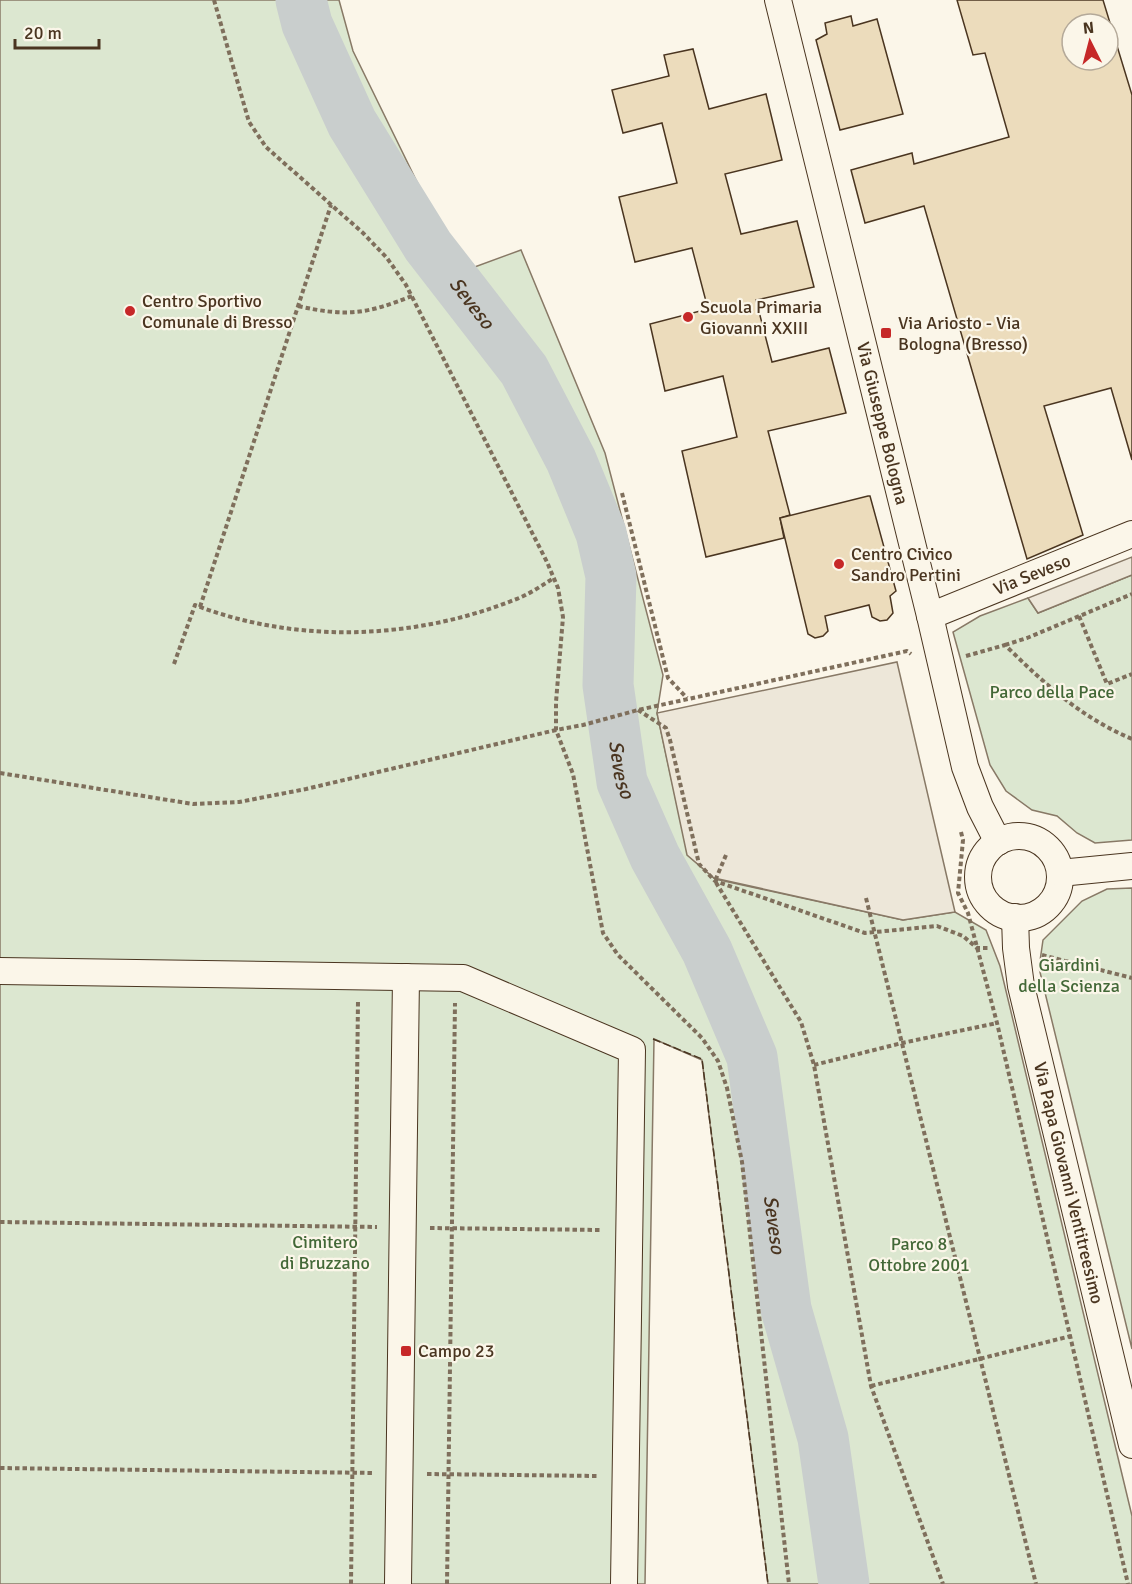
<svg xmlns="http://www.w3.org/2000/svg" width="1132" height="1584" viewBox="0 0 1132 1584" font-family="Signika,sans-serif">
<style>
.green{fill:#dce7d0;stroke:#887966;stroke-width:1.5}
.parking{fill:#ede7d9;stroke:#887966;stroke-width:1.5}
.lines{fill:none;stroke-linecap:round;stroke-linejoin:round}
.river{stroke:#c9cecd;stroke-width:51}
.building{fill:#ecdcbc;stroke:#4a3520;stroke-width:1.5;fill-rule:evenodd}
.street-casing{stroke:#4a3520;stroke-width:28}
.path{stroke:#7f6f5c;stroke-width:4;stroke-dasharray:4.5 3;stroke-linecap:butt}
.street{stroke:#fbf6e9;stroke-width:26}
.fence{stroke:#4a3520;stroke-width:1.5;stroke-dasharray:8 3;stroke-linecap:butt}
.poi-dot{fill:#c62828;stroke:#fbf6e9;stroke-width:2}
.labels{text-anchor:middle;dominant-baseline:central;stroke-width:4.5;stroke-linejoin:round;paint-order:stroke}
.poi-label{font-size:18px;fill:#4a3520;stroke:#fbf6e9;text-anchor:start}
.street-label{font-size:18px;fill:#4a3520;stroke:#fbf6e9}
.park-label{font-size:18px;fill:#436837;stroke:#fbf6e9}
.water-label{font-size:20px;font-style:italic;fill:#4a3520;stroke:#fbf6e9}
</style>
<rect width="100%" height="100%" fill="#fbf6e9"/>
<g class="green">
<polygon points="0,0 339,0 353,51 461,272 521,250 605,453 663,675 657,713 688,855 715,879 903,920 955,912 986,930 1000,966 1132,1516 1132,1584 768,1584 702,1060 654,1039 645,1584 0,1584"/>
<polygon points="1132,575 1132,840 1095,843 1077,833 1057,816 1032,810 1006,791 990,765 953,632 980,616 1028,598 1038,613"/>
<polygon points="1132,888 1132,1349 1039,968 1043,940 1082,901 1107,889"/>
</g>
<g class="parking">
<polygon points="1132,557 1132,575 1038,613 1028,598"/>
<polygon points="897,662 955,912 903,920 714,878 687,855 657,713"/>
</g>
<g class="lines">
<path class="river" id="s1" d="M301,0L307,24L352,123L428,246L524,370L571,460L601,533L611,576L608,685L622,782L655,857L707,951L752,1057L786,1309L823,1438L844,1584"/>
</g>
<g class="building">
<path d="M957,0H1103L1132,95V460L1111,388L1044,406L1083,535L1027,559L924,206L865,223L851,170L912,153L914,164L1009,137L985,53L973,55ZM1072,24H1108V60H1072Z"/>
<polygon points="851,16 853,26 877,19 903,114 840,130 816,40 827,34 825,23"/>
<polygon points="693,49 709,109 766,94 782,160 725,174 741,234 797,221 814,287 756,300 772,362 829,348 846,413 768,431 790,515 780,518 784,538 706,557 682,451 737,437 723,376 665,391 650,324 708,309 692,248 635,262 619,197 677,183 662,123 623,133 612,90 669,76 664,55"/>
<polygon points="868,496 870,496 896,591 890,596 893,613 887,620 880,621 872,617 869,605 825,616 828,631 823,636 815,638 808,634 780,518"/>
</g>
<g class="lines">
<g class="street-casing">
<g id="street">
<path id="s2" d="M778,0L930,616L965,767L980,807L998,842"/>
<path id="s3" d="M930,616L1132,534"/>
<circle cx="1019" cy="877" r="41"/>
<polyline points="1060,873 1132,866"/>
<path id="s4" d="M1015,917L1016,948L1021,986L1132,1445"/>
<polyline points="0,971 463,978 632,1050 624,1584"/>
<polyline points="398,1584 406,977"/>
</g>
</g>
<g class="path">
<polyline points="214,0 249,122 266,147 363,233 387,258 406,285 547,562 558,588 563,617 556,702 556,730 573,774 603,933 618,955 702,1038 718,1061 727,1088 742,1162 789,1584"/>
<path d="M298,306C346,317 367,314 412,296"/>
<polyline points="622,493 668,678 687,698"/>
<polyline points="200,607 331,205"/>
<polyline points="1079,616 1107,684 1132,674"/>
<polyline points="1005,645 1027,638 1132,594"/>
<path d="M966,656L1005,645C1045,684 1080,717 1132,739"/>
<path d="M174,664L195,605C296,644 413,640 514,600C528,595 541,586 554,578"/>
<polyline points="638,710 666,728 670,740 699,864 715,881 865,933 937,926 963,936 977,948 990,948"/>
<polyline points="0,773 193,804 239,802 306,789 556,730 583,725 638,710 907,651 911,654"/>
<polyline points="961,832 963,840 958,893 968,913 997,1023 1128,1584"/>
<polyline points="726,855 715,881 801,1022 814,1065 871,1386 943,1584"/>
<polyline points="866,898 1036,1584"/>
<polyline points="1042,955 1132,978"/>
<polyline points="814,1065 902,1043 997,1023"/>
<polyline points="0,1222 377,1227"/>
<polyline points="430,1228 602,1230"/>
<polyline points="871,1386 1071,1336"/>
<polyline points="0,1468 374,1473"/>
<polyline points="427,1474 599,1476"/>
<polyline points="351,1584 358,1001"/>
<polyline points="447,1584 455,1003"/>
</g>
<use href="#street" class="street"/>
<polyline class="fence" points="653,1039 702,1059 768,1584"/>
</g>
<g class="poi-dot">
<circle cx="130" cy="311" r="6"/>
<circle cx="688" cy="317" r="6"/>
<rect x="880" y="327" width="12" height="12" rx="3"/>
<circle cx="839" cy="564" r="6"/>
<rect x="400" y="1345" width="12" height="12" rx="3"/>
</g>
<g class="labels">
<g class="poi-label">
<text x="142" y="301">Centro Sportivo<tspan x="142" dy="21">Comunale di Bresso</tspan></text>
<text x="700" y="307">Scuola Primaria<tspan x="700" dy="21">Giovanni XXIII</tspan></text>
<text x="898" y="323">Via Ariosto - Via<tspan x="898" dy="21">Bologna (Bresso)</tspan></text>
<text x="851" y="554">Centro Civico<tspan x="851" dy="21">Sandro Pertini</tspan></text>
<text x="418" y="1351">Campo 23</text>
</g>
<g class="street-label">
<text stroke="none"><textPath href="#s2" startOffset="436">Via Giuseppe Bologna</textPath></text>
<text stroke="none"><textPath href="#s3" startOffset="110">Via Seveso</textPath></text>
<text stroke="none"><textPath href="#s4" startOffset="272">Via Papa Giovanni Ventitreesimo</textPath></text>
</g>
<g class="park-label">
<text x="1052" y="692">Parco della Pace</text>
<text x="1069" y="965">Giardini<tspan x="1069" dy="21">della Scienza</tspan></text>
<text x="325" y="1242">Cimitero<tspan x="325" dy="21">di Bruzzano</tspan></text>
<text x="919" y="1244">Parco 8<tspan x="919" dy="21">Ottobre 2001</tspan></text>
</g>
<g class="water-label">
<text stroke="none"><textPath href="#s1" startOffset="350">Seveso</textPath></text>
<text stroke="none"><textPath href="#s1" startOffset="854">Seveso</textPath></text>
<text stroke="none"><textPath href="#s1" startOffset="1340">Seveso</textPath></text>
</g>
</g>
<g transform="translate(1090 42) rotate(354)"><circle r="28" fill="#fbf6e9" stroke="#b4a999" stroke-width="1.5"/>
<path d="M0-4.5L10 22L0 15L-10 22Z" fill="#c62828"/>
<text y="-9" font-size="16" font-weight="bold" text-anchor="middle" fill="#4a3520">N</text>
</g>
<path d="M15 39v9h84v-9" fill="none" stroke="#4a3520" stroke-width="3"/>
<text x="24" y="39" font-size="18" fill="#4a3520" stroke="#fbf6e9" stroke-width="4.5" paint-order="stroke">20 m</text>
</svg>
